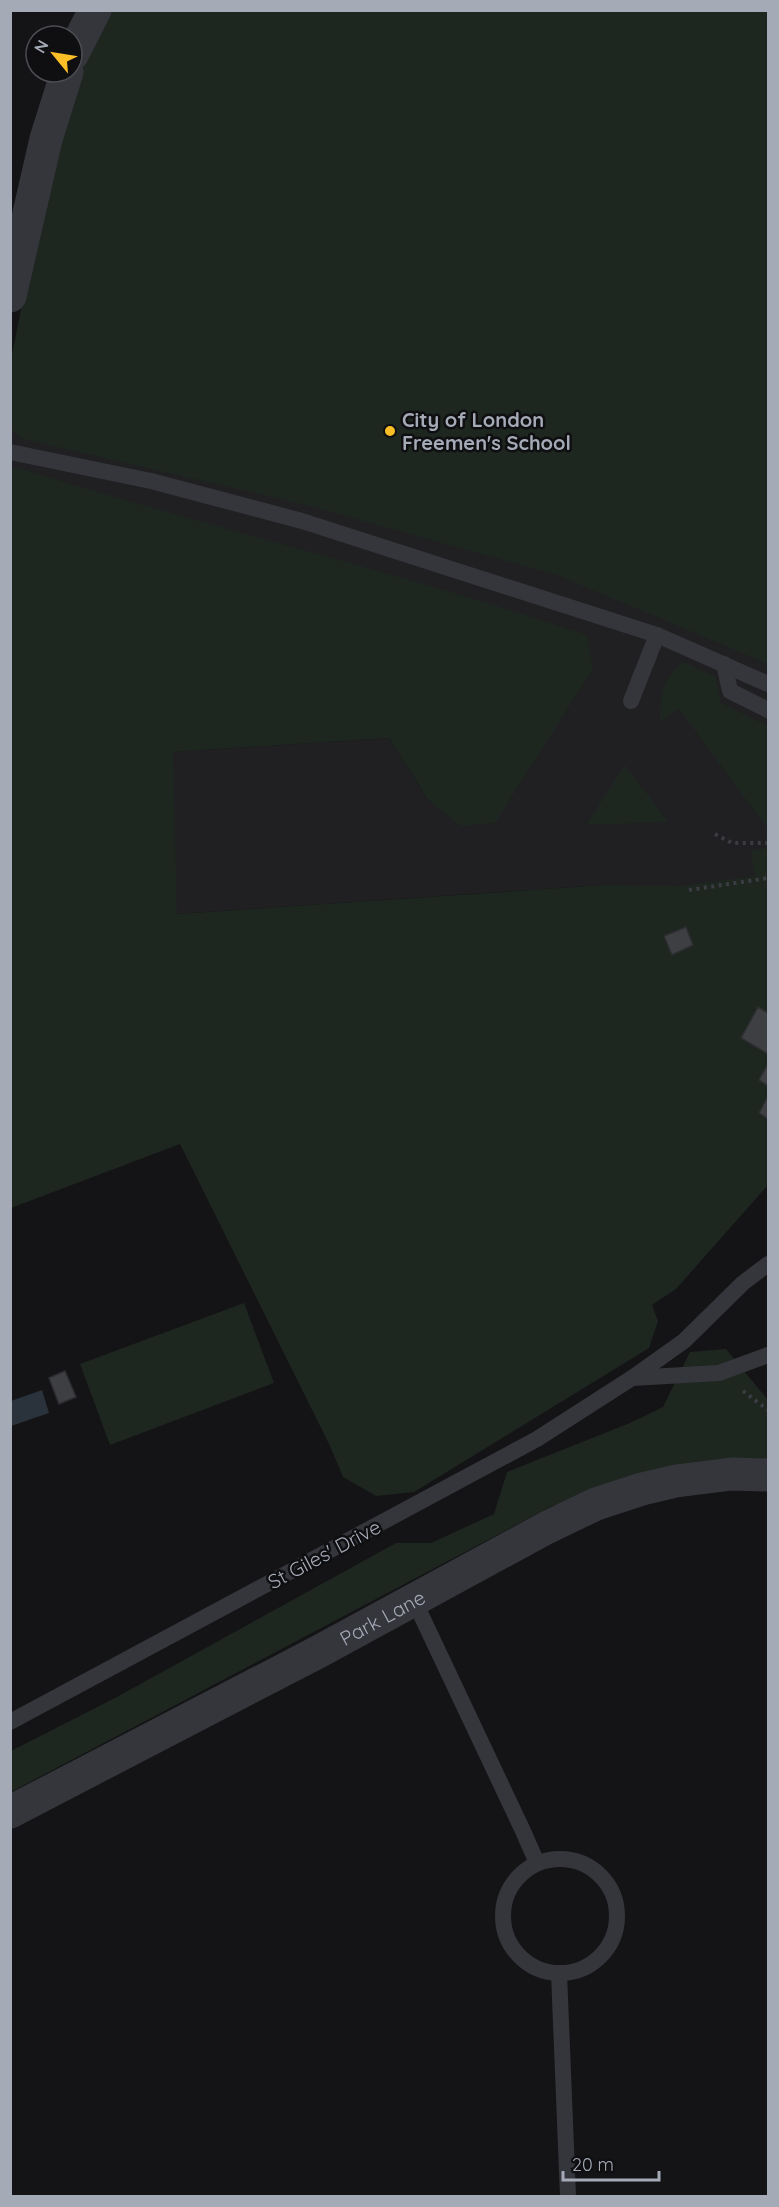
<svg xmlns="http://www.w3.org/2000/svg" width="779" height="2207" viewBox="0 0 779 2207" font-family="Quicksand,sans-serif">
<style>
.built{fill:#202023}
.green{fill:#1e2620}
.water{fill:#2a323b}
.building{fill:#3e3f43;stroke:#2e2e32;stroke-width:1.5}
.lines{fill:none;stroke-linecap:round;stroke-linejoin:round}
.path{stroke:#3b3d43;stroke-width:4;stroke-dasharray:3 4.5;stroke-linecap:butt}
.lane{stroke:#35363c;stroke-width:16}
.street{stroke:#35363c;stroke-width:33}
.poi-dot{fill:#fcbe27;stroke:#0f0f11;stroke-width:2}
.labels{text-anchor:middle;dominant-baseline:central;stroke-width:5;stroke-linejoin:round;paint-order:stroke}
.poi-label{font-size:20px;font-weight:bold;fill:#a5aab7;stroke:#0f0f11;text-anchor:start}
.street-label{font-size:20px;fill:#a5aab7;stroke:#0f0f11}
</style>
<rect width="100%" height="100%" fill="#141416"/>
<polygon class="built" points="768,11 768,890 614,906 604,885 176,914 172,752 389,738 428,800 461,826 593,669 11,649 11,360"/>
<g class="green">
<polygon points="111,11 768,11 768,664 557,575 306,505 23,439 11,429 11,360 32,253 60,131 94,39"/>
<path d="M10,468H19C207,527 400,572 587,635L593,669L495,823L460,826L428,800L389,738L173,752L177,914L604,885L680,886L755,876L751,852L765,848L767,828L679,709L660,721C659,699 664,675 683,662L715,676L721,703L768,726V1185L676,1289L652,1305L658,1321L649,1348L414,1492L376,1496L343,1477L330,1446L180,1144L11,1208Z"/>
<polygon points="625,765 668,822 586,825"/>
<polygon points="244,1303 274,1383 110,1445 80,1364"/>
<polygon points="726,1349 768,1400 768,1466 641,1474 550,1507 11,1792 11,1751 115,1698 396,1543 431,1543 494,1514 507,1472 630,1423 663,1407 690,1352"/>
</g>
<polygon class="water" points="42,1390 49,1413 11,1426 11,1401"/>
<g class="building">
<polygon points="686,927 693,945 672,955 664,936"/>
<polygon points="758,1007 768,1013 768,1054 741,1038"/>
<polygon points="768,1064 768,1086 759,1080"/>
<polygon points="768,1096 768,1119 759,1113"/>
<polygon points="65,1371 76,1397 59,1404 49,1378"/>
</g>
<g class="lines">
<g class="path">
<polyline points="715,834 732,843 768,843"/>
<polyline points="689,890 768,878"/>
<polyline points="743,1391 768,1410"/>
</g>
<g class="lane">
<polyline points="10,452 151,481 302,521 657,635 768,684"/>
<polyline points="724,664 730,691 768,710"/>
<polyline points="631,701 657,635"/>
<polyline points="632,1378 719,1373 768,1355"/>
<polyline points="413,1598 523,1831 537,1863"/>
<polyline points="10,1722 537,1439 632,1378 684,1341 743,1283 768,1264"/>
<circle cx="560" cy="1916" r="57"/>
<polyline points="559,1973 568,2196"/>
</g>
<g class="street">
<polyline points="72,55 95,10"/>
<polyline points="10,296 46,139 67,72"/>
<path id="s1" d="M10,1812L318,1652L546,1528L596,1504L642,1489L676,1481L732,1474L768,1475"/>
</g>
</g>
<circle class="poi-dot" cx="390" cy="431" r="6"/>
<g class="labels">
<g class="poi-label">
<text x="402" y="419">City of London<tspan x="402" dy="23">Freemen's School</tspan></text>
</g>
<g class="street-label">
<text transform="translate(324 1554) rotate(-28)">St Giles' Drive</text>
<text stroke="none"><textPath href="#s1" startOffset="420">Park Lane</textPath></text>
</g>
</g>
<rect width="779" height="2207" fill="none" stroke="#a5aab7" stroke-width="24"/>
<g transform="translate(54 54) rotate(300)"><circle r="28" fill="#0f0f11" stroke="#4b4d53" stroke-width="1.5"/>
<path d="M0-4.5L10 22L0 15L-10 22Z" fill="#fcbe27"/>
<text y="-9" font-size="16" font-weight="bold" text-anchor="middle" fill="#a5aab7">N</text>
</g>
<path d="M563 2171v9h96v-9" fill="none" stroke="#a5aab7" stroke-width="3"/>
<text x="572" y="2171" font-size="18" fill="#a5aab7" stroke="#0f0f11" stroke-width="4.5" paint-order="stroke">20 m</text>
</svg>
